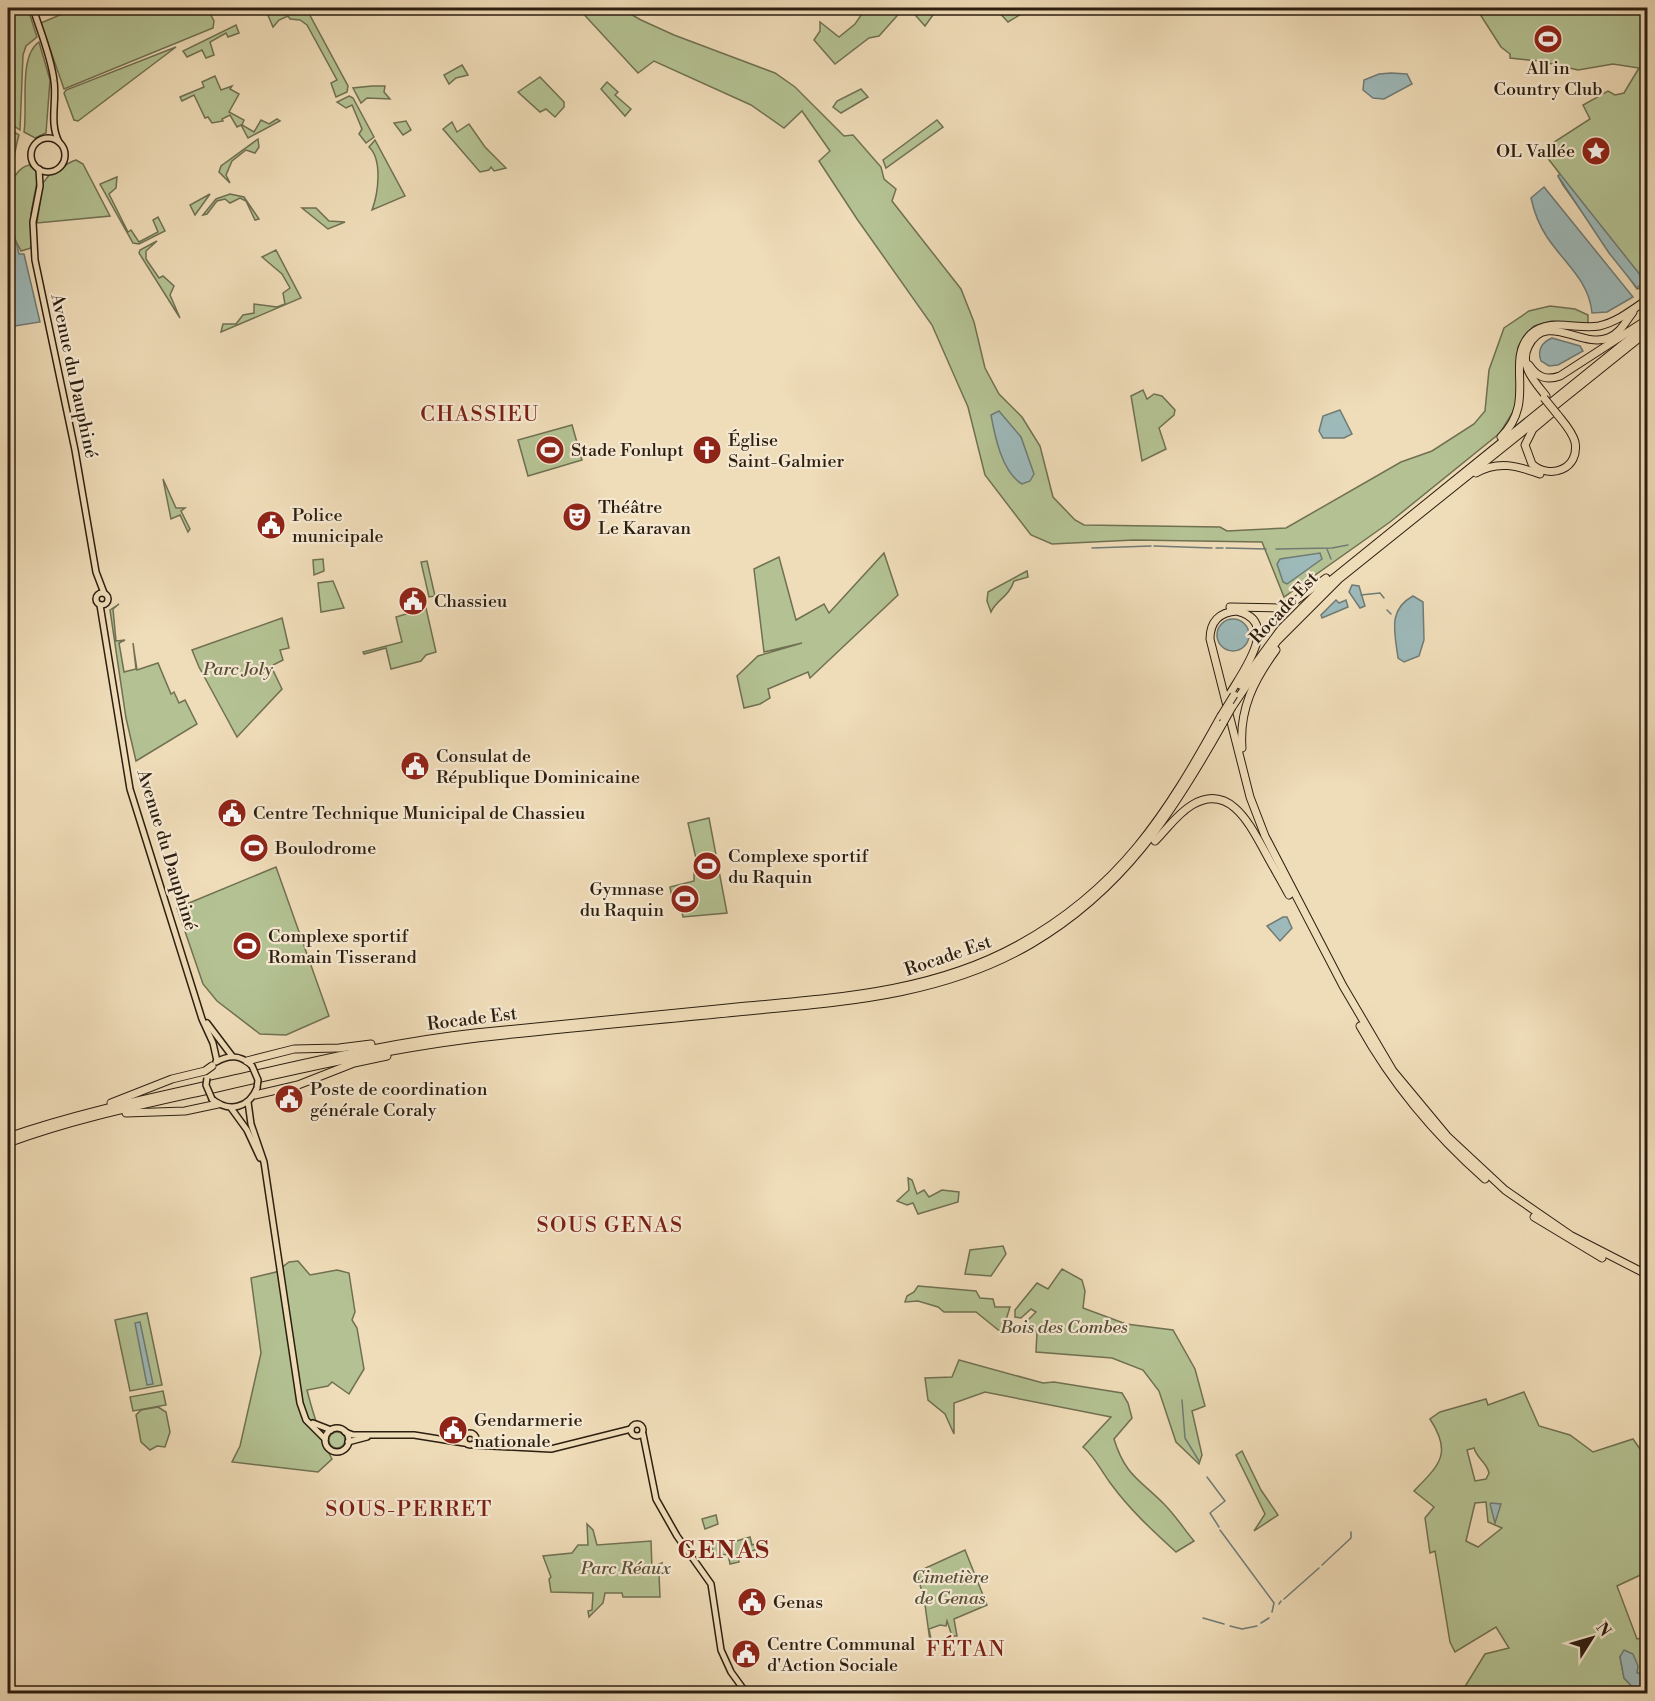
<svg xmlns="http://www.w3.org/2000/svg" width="1655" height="1701" viewBox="0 0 1655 1701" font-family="'Libre Bodoni',serif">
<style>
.green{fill:#b4c293;stroke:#707052;stroke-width:1.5;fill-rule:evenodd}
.water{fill:#9db9b9;stroke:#707b75;stroke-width:1.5}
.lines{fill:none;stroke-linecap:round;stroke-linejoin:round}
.stream{stroke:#707b75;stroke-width:1.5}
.major-casing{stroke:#2c1e10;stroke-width:8}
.highway-casing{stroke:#2c1e10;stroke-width:9}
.major{stroke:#efdcb8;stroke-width:5}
.highway{stroke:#efdcb8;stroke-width:7}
.major-bridge-casing{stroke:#2c1e10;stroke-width:8;stroke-linecap:butt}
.highway-bridge-casing{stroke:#2c1e10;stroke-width:9;stroke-linecap:butt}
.major-bridge{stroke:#efdcb8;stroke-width:5}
.highway-bridge{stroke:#efdcb8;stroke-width:7}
.labels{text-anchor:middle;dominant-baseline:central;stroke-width:4.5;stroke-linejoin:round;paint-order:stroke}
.poi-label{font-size:18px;fill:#2c1e10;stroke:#f5e8d1;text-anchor:start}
.street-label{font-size:18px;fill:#2c1e10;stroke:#f5e8d1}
.park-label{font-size:18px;font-style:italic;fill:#554f37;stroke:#f5e8d1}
.quarter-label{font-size:21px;letter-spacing:1.5px;fill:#7a1f14;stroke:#f5e8d1}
.district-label{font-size:24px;font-weight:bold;letter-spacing:1.5px;fill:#7a1f14;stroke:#f5e8d1}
</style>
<rect width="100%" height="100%" fill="#efdcb8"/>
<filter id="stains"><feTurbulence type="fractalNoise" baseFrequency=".00333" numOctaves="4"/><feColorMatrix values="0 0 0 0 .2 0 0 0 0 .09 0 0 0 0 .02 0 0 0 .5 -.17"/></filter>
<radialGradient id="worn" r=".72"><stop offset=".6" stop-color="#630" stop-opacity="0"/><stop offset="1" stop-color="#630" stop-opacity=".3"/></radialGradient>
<g class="green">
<polygon points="23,8 28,9 37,37 26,46 23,55 20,130 8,122 8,12"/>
<polygon points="76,8 207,8 214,21 213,28 64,89 41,23"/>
<polygon points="282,8 306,8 348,86 347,92 336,97 331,83 337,80 307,25 300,20 290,19 288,16 279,20 273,27 267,13"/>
<polygon points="578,8 620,8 641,20 674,35 775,73 795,87 844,136 853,135 881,167 884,179 896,189 892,201 961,289 974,322 985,368 999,394 1022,417 1040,446 1053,497 1075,520 1084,525 1220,527 1227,531 1286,528 1401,462 1432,451 1474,424 1485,411 1489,370 1504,328 1529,311 1550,306 1575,309 1588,315 1588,325 1552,321 1534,326 1524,336 1518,347 1516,407 1500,433 1390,522 1284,597 1262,542 1134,540 1052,544 1031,535 985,475 968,407 932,325 857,219 819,161 830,151 802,111 784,128 751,105 654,61 638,73"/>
<polygon points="866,8 904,8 879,36 869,38 835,64 814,40 820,31 820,22 839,37 855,24"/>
<polygon points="909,8 938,8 925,26"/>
<polygon points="995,8 1019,8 1023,13 1008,22"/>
<polygon points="1476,8 1647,8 1647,294 1645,291 1646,282 1641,288 1637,289 1563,185 1558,176 1560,174 1543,152 1548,146 1590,119 1583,105 1608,91 1615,95 1624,93 1639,68 1613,64 1578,70 1539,61 1510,58 1510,54 1501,47"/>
<polygon points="236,25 239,33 228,37 226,33 210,42 214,55 206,58 202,50 187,57 183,51"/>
<path d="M39,42L50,80L46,133L35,138L24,132C28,108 18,56 39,42Z"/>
<polygon points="176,47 78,121 74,120 64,93 66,90"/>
<polygon points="462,65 468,75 456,78 449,84 444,75"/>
<polygon points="215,76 221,90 232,86 230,89 239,94 229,112 244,120 242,125 254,132 261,120 269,124 277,119 280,121 248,138 241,125 237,127 230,115 222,119 223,121 212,123 208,117 205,118 194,95 182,101 180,97 204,87 202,82"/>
<polygon points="540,77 564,102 564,107 555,117 546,109 540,112 518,92"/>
<polygon points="607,82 618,92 615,95 631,109 625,116 601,89"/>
<polygon points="372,86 385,86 384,92 390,99 367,98 361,103 353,88"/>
<polygon points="861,89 868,97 841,113 833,107 837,101"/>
<polygon points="349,96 353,98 374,137 366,143 359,134 362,129 352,105 346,108 337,102"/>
<polygon points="937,120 943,127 886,168 883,160"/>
<polygon points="406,121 411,130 403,135 394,123"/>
<polygon points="452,122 457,132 469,124 485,147 506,168 494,171 491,167 489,170 480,172 443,129"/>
<path d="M8,128L19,135C14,151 14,167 8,181Z"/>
<polygon points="258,139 259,147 255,153 246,150 232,161 226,175 230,183 219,172 221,166"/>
<path d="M375,140L405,196L372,210C378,194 383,160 369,147Z"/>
<path d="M76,160L83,164L110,216L37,223L43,183L50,174C61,171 65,163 76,160Z"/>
<path d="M29,165L37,172L38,177L31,213V248L21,251C17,243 11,234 8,225C3,208 9,170 29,165Z"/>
<polygon points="117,177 116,188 109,194 128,232 131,230 139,242 158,232 153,220 158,217 165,231 139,244 133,243 100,184"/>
<polygon points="210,194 195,215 190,205"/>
<polygon points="230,194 244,197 259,219 255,220 246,201 240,198 230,203 225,199 217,201 207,214 203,215 216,199"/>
<polygon points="302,208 316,208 329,221 345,222 328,229"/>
<polygon points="157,241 146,251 146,259 159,278 163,276 174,286 170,295 180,318 139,253 140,250"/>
<polygon points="276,250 301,298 221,332 223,324 236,324 243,315 254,313 254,304 277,307 285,304 283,293 290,288 282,274 262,257"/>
<polygon points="1143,390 1147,399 1154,394 1162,396 1175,410 1174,415 1159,428 1166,449 1142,461 1131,396"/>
<polygon points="572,425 582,460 528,476 518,440"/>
<polygon points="163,479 176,508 185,508 181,511 190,529 188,532 180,515 171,519"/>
<polygon points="884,553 898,595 810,678 808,672 768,689 770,698 760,704 744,708 737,676 758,656 802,643 764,652 754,569 779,557 796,620 824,604 829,613"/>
<polygon points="323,559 324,571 314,575 313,560"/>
<polygon points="427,561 435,596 429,597 421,562"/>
<path d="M1027,571L1028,577L1014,581C1009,597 996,600 991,612L987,601L988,592Z"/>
<polygon points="333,581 344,608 321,612 318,583"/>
<polygon points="119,604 113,609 116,641 125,640 119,643 124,672 136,669 133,643 137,670 158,663 171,694 174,692 179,703 185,700 197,724 136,761 126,718 110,610"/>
<polygon points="426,608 436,652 426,655 421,661 391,669 386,648 364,654 363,652 402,642 396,617"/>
<polygon points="282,618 289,648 280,650 283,660 271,666 282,689 237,737 199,667 192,650"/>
<polygon points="709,818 727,913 683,917 681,907 674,908 670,887 694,881 694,869 697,863 688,823"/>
<polygon points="256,840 262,855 250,858 247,842"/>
<polygon points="276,867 329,1016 286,1035 260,1034 217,1001 203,984 177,908"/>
<polygon points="908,1178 912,1180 917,1194 924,1190 929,1197 942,1190 959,1192 958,1202 918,1214 913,1203 907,1205 897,1201 909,1190"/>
<polygon points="1003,1246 1006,1254 991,1276 965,1274 970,1250"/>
<path d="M298,1261L310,1275L337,1270L349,1273L355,1312L352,1320L357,1328L364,1369L349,1394L332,1382L328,1386L307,1390C313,1414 320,1437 332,1459L318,1472L232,1462L240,1446L261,1353L251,1278L276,1272L289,1262Z"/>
<polygon points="1062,1269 1082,1280 1085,1291 1083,1308 1126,1324 1173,1330 1195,1369 1205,1406 1192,1411 1202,1455 1199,1464 1176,1442 1159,1391 1143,1370 1112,1358 1036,1352 1037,1332 1027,1327 1027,1321 1036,1312 1031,1309 1021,1318 1015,1317 1015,1310 1037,1283 1048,1289"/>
<polygon points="918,1286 976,1291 980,1298 993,1299 995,1307 1010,1307 1002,1333 976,1312 944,1312 938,1307 918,1301 905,1302 907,1296 914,1292"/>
<polygon points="147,1313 162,1385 130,1391 115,1320"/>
<path d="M959,1360L1043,1383L1054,1382L1122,1393L1128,1403L1132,1418L1114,1439C1125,1475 1139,1479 1164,1504C1175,1515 1184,1529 1194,1541L1176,1552C1153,1531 1130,1510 1111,1484C1101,1471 1096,1458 1083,1447L1111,1417L985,1392L954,1403V1434L945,1414L928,1400L925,1378L952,1377Z"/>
<polygon points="163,1391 166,1405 133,1411 130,1397"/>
<path d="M1524,1392L1539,1426L1570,1435L1593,1452L1633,1439L1647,1459V1572L1617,1586L1637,1639L1647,1637V1687L1643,1674L1637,1673V1669L1620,1657L1624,1678L1638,1693H1461L1485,1654L1509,1648L1496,1627L1455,1652L1450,1642L1435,1551L1430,1553L1425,1518L1434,1507L1414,1491C1439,1465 1453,1454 1430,1419L1440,1412L1486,1399L1488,1405ZM1474,1448C1477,1459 1487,1462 1489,1473L1486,1479L1475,1481L1467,1450ZM1486,1502L1488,1522L1502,1528L1478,1547L1466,1541L1475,1503Z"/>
<polygon points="158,1407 166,1412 170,1432 165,1447 157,1446 150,1450 141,1442 136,1415 141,1410"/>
<circle cx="337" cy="1440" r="8"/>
<polygon points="1242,1451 1261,1490 1278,1515 1254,1531 1265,1514 1236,1455"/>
<polygon points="716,1515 718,1524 705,1529 702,1519"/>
<polygon points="587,1524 593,1530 597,1545 651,1541 652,1569 659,1569 659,1564 662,1563 659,1574 660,1597 623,1597 622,1593 605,1593 603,1603 589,1617 588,1611 592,1610 593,1593 551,1592 549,1579 551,1577 543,1556 572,1553 578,1545 588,1545"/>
<polygon points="750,1537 752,1545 762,1542 764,1548 738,1554 739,1562 730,1564 728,1554 715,1557 712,1548 708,1550 707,1545 718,1541 720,1546"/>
<polygon points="965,1550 987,1605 954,1619 957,1636 952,1636 947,1621 946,1626 940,1625 929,1629 931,1639 940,1643 932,1643 930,1641 925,1605 917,1572"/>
</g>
<g class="water">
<polygon points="1391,73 1407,74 1412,84 1384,99 1373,98 1363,90 1364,80 1379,74"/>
<polygon points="1560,174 1645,281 1637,288 1609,253 1558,176"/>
<path d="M1544,187L1633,297L1607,312L1592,313C1589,280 1564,263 1547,237C1539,225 1534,212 1531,198Z"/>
<polygon points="8,223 16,241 19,254 24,254 40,322 8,327"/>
<path d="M1552,338L1580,346L1583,351L1558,365L1549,366L1541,361C1537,350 1542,342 1552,338Z"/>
<polygon points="1340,410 1352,434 1344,438 1323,438 1319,431 1323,416"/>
<path d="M999,411L1021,437L1034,474L1030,481L1022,484C1002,472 995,437 991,415Z"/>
<polygon points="1320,553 1322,559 1287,584 1283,582 1277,564 1280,559"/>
<polygon points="1352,585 1359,586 1365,606 1360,608 1349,592"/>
<path d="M1413,596L1423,602L1424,640L1419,656L1404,662L1398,658C1395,633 1387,610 1413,596Z"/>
<polygon points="1336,600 1339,603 1346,600 1348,607 1322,618 1321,615"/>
<circle cx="1233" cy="635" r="16"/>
<polygon points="1283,917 1287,917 1292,928 1280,941 1267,926"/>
<polygon points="140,1322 153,1384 147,1385 135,1323"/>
<polygon points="1491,1503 1501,1504 1495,1523 1490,1504"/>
<polygon points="1624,1650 1633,1654 1638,1666 1637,1673 1643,1674 1647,1693 1638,1693 1624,1678 1620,1657"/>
</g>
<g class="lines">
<g class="stream">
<polyline points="1154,546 1212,548"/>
<polyline points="1092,548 1151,546"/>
<polyline points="1216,548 1223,548"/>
<polyline points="1226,548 1266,549"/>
<polyline points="1276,549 1332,548 1348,545"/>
<polyline points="1327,549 1331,559"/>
<polyline points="1361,595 1380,593 1384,598"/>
<polyline points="1387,610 1391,614"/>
<polyline points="1182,1400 1185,1438 1199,1461"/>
<polyline points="1207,1477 1225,1501 1210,1513 1219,1527"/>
<polyline points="1220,1530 1274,1603 1272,1612"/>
<polyline points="1322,1565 1351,1538 1351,1532"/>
<polyline points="1284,1599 1319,1568"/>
<polyline points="1279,1604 1281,1601"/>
<polyline points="1203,1618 1224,1624"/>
<polyline points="1261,1623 1269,1618"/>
<polyline points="1230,1626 1242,1629 1257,1626"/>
</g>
<g class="major-casing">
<g id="major">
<path d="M33,8C40,31 51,56 54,81C57,102 49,123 59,142"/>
<circle cx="48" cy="155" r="17"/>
<polyline points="39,169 40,186 33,222 35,260 75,450 96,572 104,593"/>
<circle cx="102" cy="599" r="6"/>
<polyline points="100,605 130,789 202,1019 213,1043 217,1061"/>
<polyline points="207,1023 232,1056"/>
<path d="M216,1062C230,1054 241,1055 252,1066"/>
<path d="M212,1099C229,1113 249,1108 257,1088"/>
<polyline points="248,1102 251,1124 264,1162 300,1403 306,1420 325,1439"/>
<polyline points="231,1108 247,1130 260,1158"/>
<polyline points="313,1423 331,1430"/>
<circle cx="637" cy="1430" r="6"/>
<circle cx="337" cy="1440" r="12"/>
<polyline points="345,1432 353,1435 414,1435 464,1443"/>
<circle cx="470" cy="1439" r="6"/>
<polyline points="643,1434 656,1499 677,1536 711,1584 721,1650 731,1672 747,1694"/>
<polyline points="348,1442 367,1437"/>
<polyline points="473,1445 551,1449 631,1429"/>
</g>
</g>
<g class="highway-casing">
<g id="highway">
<path d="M1529,365C1537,377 1546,381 1560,376L1648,319"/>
<path d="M1546,396C1535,382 1519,366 1528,347C1545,310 1582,349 1608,338C1620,334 1626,321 1633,312"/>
<path d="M1552,413L1533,429L1525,445L1532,464C1550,480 1580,469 1575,442C1572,431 1564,423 1557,414"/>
<path d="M1501,437C1538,401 1504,361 1531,334C1549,317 1577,330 1599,326C1617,322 1632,310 1648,299"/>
<path d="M1476,473C1498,460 1518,466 1540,474"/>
<polyline points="1230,607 1279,608 1295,601 1326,578"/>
<polyline points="1240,685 1281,629 1324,586 1648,324"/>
<path d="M1228,697C1240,675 1283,622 1237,611C1219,612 1210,622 1210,639L1250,797L1265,836L1343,986L1393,1071L1447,1136L1505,1190L1570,1235L1648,1275"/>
<polyline points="1232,707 1277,641 1339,579 1648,331"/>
<path d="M1242,748C1239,709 1254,680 1276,650"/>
<path d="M1155,841C1167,829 1177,814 1192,805C1229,783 1249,823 1264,850C1272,865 1281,880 1289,895"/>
<path d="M1360,1026C1393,1085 1435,1135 1485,1179"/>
<polyline points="247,1061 294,1049 339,1048 371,1044"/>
<polyline points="255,1095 298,1085 354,1063 387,1056"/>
<polyline points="111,1103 172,1079 205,1071 212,1066"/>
<polyline points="126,1113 185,1111 218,1104"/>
<path d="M8,1137C80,1112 155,1097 230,1080C311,1062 392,1042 475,1033C563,1024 650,1016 737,1007C834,998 931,993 1018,945C1120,889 1167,814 1221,716"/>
<path d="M8,1143C76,1118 146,1104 217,1088C309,1067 401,1046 495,1036C576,1027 657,1020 737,1012C839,1002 940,997 1031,944C1123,890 1172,814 1223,723"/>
<polyline points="1534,1217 1602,1258"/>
</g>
</g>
<use href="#major" class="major"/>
<use href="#highway" class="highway"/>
<g class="major-bridge-casing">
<g id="major-bridge">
<polyline points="252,1066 258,1080 257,1088"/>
<polyline points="207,1078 206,1085 212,1099"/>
</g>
</g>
<g class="highway-bridge-casing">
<g id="highway-bridge">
<polyline points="1544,398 1557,414"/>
<polyline points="1221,716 1234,695"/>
<polyline points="1223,723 1232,707"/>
</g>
</g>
<use href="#major-bridge" class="major-bridge"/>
<use href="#highway-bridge" class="highway-bridge"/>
</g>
<defs>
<g id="stadium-disc" transform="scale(1.5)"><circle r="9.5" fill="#8f2418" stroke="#f5e8d1"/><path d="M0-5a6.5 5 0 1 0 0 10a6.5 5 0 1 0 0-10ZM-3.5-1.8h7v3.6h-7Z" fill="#fff"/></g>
<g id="sight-disc" transform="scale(1.5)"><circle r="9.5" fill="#8f2418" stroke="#f5e8d1"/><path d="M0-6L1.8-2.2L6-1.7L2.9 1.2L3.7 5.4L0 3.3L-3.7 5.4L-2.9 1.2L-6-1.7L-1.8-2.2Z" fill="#fff"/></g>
<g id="church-disc" transform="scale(1.5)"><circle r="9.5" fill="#8f2418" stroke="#f5e8d1"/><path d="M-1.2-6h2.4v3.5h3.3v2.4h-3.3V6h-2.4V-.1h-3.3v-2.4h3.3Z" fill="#fff"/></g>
<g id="theatre-disc" transform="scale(1.5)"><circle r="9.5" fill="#8f2418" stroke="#f5e8d1"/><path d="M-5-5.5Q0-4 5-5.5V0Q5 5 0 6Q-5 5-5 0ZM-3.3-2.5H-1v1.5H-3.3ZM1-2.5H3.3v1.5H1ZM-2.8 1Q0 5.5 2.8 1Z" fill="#fff"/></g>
<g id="civic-disc" transform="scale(1.5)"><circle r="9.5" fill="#8f2418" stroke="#f5e8d1"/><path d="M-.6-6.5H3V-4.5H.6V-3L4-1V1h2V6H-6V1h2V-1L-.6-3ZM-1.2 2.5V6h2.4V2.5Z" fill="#fff"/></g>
</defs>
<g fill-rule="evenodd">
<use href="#stadium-disc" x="1548" y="39"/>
<use href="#sight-disc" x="1596" y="151"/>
<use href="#stadium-disc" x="550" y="450"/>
<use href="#church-disc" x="707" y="450"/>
<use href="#theatre-disc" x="577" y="517"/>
<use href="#civic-disc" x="271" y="525"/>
<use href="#civic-disc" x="413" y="601"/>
<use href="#civic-disc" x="415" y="766"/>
<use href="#civic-disc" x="232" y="813"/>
<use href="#stadium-disc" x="254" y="848"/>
<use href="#stadium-disc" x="707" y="866"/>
<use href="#stadium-disc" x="685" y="899"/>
<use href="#stadium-disc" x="247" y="946"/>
<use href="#civic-disc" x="289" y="1099"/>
<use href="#civic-disc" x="453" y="1430"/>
<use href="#civic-disc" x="752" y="1602"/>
<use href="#civic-disc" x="746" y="1654"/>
</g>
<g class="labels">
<g class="poi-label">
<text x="1548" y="68" text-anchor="middle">All in<tspan x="1548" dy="21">Country Club</tspan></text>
<text x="1575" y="151" text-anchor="end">OL Vallée</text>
<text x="728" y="440">Église<tspan x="728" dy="21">Saint-Galmier</tspan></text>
<text x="571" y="450">Stade Fonlupt</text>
<text x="598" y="507">Théâtre<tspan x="598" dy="21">Le Karavan</tspan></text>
<text x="292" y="515">Police<tspan x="292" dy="21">municipale</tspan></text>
<text x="434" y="601">Chassieu</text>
<text x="436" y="756">Consulat de<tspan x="436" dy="21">République Dominicaine</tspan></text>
<text x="253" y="813">Centre Technique Municipal de Chassieu</text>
<text x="275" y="848">Boulodrome</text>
<text x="728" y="856">Complexe sportif<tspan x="728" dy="21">du Raquin</tspan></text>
<text x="664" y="889" text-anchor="end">Gymnase<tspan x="664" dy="21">du Raquin</tspan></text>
<text x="268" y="936">Complexe sportif<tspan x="268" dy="21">Romain Tisserand</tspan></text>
<text x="310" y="1089">Poste de coordination<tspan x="310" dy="21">générale Coraly</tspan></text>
<text x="474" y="1420">Gendarmerie<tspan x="474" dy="21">nationale</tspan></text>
<text x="773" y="1602">Genas</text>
<text x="767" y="1644">Centre Communal<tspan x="767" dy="21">d'Action Sociale</tspan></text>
</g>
<g class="street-label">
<text transform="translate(74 376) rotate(78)">Avenue du Dauphiné</text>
<text transform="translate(1284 608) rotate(-47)">Rocade Est</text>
<text transform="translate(167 850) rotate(73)">Avenue du Dauphiné</text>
<text transform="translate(948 956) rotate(-19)">Rocade Est</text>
<text transform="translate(472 1019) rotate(-7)">Rocade Est</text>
</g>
<g class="park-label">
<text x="238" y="669">Parc Joly</text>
<text x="1064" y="1327">Bois des Combes</text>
<text x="626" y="1568">Parc Réaux</text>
<text x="950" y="1577">Cimetière<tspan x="950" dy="21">de Genas</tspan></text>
</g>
<g class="quarter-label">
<text x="480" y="415">CHASSIEU</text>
<text x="610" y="1226">SOUS GENAS</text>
<text x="409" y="1510">SOUS-PERRET</text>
<text x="966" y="1650">FÉTAN</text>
</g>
<g class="district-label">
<text x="724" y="1551">GENAS</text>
</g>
</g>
<rect width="1655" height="1701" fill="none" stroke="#efdcb8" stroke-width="30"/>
<rect x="9" y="9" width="1637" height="1683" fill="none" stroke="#2c1e10" stroke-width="3"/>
<rect x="15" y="15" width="1625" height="1671" fill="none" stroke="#2c1e10" stroke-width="1.5"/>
<g transform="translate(1592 1638) rotate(53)" stroke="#f5e8d1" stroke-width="4.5" paint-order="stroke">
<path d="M0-4.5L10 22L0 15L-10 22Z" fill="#2c1e10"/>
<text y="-9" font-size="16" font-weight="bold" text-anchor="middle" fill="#2c1e10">N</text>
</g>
<rect width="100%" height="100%" filter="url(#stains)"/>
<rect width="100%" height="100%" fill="url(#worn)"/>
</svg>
